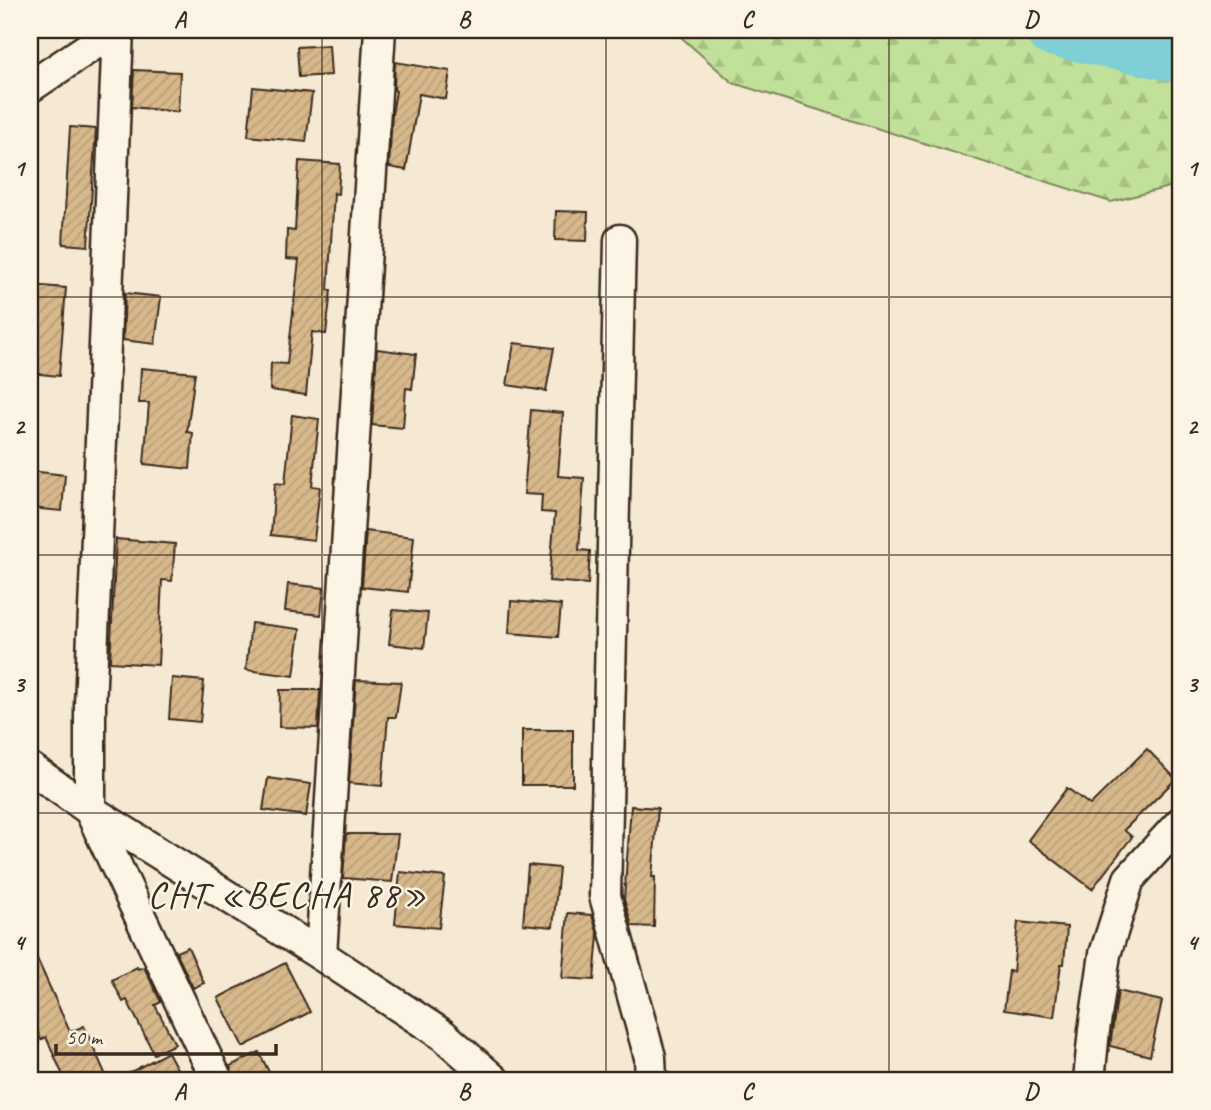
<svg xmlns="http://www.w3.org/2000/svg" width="1211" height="1110" viewBox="0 0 1211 1110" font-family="Caveat,sans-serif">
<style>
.forest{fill:url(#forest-firs);stroke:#7e865c;stroke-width:2}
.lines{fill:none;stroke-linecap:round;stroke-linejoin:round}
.river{stroke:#7ecfd6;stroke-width:52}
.building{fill:url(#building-hatch);stroke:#3b2a1e;stroke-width:2}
.minor-casing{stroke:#3b2a1e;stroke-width:35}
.minor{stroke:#fcf5e5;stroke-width:30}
.grid{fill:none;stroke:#3b2a1e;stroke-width:2;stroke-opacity:0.55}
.labels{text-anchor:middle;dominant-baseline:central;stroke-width:5;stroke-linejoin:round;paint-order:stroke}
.neighbourhood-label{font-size:37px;letter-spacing:2px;fill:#3b2a1e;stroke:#fcf5e5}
.neatline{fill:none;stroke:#3b2a1e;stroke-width:2.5}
.grid-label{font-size:23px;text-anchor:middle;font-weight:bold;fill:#3b2a1e}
</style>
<defs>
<pattern id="forest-firs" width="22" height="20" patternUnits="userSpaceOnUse" patternTransform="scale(1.75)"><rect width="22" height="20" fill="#c1e19a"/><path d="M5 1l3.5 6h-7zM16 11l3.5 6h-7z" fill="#a7c184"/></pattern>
<pattern id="building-hatch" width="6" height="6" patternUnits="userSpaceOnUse" patternTransform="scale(1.75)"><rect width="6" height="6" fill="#d7b88b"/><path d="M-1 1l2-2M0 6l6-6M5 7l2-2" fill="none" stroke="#b99e78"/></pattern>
</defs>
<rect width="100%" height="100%" fill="#f5e9d3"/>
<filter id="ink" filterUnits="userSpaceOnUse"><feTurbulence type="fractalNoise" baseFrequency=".0143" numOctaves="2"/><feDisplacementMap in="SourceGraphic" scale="14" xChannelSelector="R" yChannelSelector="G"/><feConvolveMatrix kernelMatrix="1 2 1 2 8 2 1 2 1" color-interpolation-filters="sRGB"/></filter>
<g filter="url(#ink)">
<polygon class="forest" points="673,30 1181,30 1181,184 1111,202 733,83"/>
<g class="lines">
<polyline class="river" points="1051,30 1181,57"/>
</g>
<g class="building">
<polygon points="329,45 331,75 299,77 297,47"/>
<polygon points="395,62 450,71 446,99 419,94 406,170 389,167 392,114 396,91 394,90"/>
<polygon points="134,70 180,72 178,112 132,107"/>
<polygon points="253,87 312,93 306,142 248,136"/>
<polygon points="70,127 96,129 88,246 63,244"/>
<polygon points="299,161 340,164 338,194 334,193 328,290 331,290 326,334 312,332 306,395 270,390 271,363 287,364 299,260 286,259 287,230 295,231"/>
<polygon points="556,211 588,212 587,241 555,240"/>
<polygon points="30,285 66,288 59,376 30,373"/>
<polygon points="125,293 161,297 155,344 123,340"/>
<polygon points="514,343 554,348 546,391 507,385"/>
<polygon points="377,349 416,354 412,389 406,388 403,428 372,425"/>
<polygon points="141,368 195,373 187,432 193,433 190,469 144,464 149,403 139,403"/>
<polygon points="531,410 563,413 558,476 584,478 579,550 590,551 588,584 549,581 555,513 541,512 542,495 524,494"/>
<polygon points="292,415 319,419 312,486 320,487 314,540 271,535 275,483 285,484"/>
<polygon points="30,471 65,475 62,511 30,508"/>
<polygon points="366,531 414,537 408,592 362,587"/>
<polygon points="116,539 175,544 172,581 162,580 158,665 110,662"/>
<polygon points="288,584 324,588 321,615 285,611"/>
<polygon points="511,601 561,605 558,637 509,633"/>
<polygon points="393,610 428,613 424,648 389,644"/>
<polygon points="251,623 300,629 294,676 246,670"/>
<polygon points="172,678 204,681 200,722 169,719"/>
<polygon points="356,680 401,682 396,717 388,717 382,786 349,783"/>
<polygon points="280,690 320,690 318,728 279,727"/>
<rect x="522" y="730" width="51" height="55"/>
<polygon points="1147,749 1176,779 1124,830 1132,837 1092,889 1028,840 1067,788 1090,805"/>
<polygon points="268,778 311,784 306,816 263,810"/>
<polygon points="631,806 658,808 652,877 655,877 654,927 632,926 624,899"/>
<polygon points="346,834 398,834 392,882 343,878"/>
<polygon points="528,865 559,868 553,927 523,924"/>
<polygon points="400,872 445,877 439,928 395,924"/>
<polygon points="568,913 592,915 598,935 594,980 562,978"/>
<polygon points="1018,922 1067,927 1064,964 1061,964 1054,1017 1004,1010 1009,971 1013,972"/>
<polygon points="30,943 70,1032 84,1026 108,1080 65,1080 46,1037 41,1040 30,1015"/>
<polygon points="188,947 204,983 193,988 176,952"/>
<polygon points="285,963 310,1012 243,1047 218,998"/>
<polygon points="137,967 138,969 144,967 161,1002 155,1005 175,1044 154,1054 127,1000 123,1002 112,980"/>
<polygon points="1118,991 1162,1001 1150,1056 1110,1046"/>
<polygon points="168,1052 183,1080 116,1080"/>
<polygon points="259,1052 273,1080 234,1080 230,1066"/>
</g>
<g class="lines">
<g class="minor-casing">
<g id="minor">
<polyline points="118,30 90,706 90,810 217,1080"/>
<polyline points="30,87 115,30"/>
<polyline points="620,240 605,896 650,1057 651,1080"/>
<polyline points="30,768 90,810 321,955 443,1035 494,1080"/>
<polyline points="321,955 380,30"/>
<polyline points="1089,1080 1094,1030 1105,954 1129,879 1181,822"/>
</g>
</g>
<use href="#minor" class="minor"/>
</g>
</g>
<path class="grid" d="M322,30V1080M606,30V1080M889,30V1080M30,297H1181M30,555H1181M30,813H1181"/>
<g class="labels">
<g class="neighbourhood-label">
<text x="288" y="894">СНТ «ВЕСНА 88»</text>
</g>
</g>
<rect width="1211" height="1110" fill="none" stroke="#fcf5e5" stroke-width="77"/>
<path d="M56 1044v10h220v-10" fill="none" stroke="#3b2a1e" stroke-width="3.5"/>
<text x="66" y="1044" font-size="21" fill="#3b2a1e" stroke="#fcf5e5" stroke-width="5" paint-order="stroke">50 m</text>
<rect x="38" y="38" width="1134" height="1034" class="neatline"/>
<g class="grid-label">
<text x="180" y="27">A</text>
<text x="464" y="27">B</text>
<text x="747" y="27">C</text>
<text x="1031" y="27">D</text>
<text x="19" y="176">1</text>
<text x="1192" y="176">1</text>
<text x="19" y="434">2</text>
<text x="1192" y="434">2</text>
<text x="19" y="692">3</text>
<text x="1192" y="692">3</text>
<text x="19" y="950">4</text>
<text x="1192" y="950">4</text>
<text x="180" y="1099">A</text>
<text x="464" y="1099">B</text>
<text x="747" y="1099">C</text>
<text x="1031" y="1099">D</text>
</g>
</svg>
